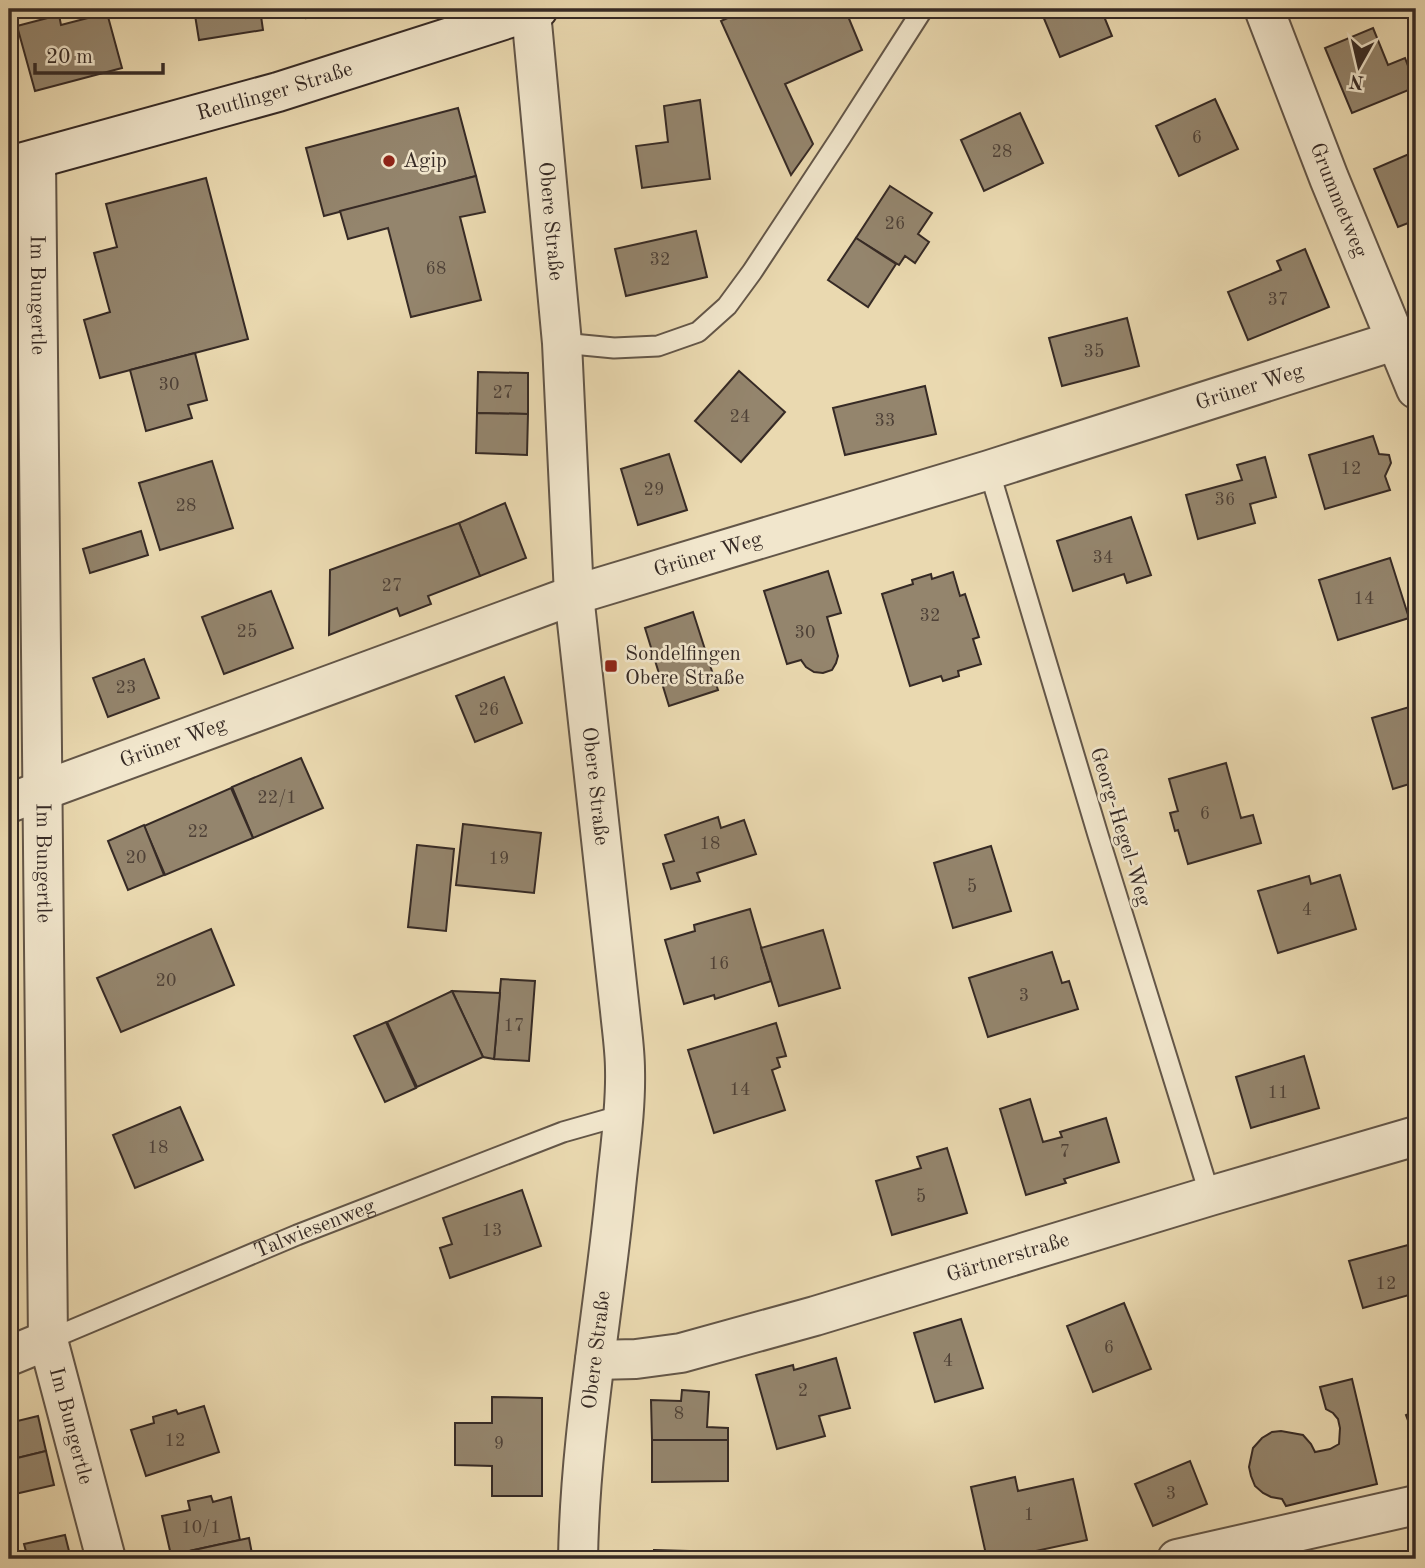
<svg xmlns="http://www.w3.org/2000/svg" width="1425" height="1568" viewBox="0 0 1425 1568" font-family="'Old Standard TT',serif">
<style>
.building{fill:#94856d;stroke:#362a25;stroke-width:2}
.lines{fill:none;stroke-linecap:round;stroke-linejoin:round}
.lane-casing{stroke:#635648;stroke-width:23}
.street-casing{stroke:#635648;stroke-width:42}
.secondary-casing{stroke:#362a25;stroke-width:42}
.lane{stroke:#f1e6cc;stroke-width:19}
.street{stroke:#f1e6cc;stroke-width:38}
.secondary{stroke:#f1e6cc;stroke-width:38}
.poi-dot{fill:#8f2418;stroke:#f1e6cc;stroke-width:2.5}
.labels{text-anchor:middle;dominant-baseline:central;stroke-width:5;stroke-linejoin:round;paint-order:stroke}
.number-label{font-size:18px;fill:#4e4137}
.street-label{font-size:21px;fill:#362a25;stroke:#f1e6cc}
.poi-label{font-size:21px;fill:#362a25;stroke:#f1e6cc;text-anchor:start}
</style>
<rect width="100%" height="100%" fill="#ead9b0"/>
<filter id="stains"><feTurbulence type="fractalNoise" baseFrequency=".00286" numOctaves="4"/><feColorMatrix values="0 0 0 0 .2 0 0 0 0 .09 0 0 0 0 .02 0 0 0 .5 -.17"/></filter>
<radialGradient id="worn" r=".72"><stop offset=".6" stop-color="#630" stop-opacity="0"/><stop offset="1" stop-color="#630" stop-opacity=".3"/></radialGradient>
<g class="building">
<polygon points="194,9 260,9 263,30 199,40"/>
<polygon points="304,9 362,9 306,18"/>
<polygon points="747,9 845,9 862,50 785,84 813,144 791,175 721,21"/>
<polygon points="1040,9 1101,9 1112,36 1060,57"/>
<polygon points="107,13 122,68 35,91 17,26 59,15 61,25"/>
<polygon points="1373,28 1388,65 1405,58 1416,87 1352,113 1325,48"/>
<polygon points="1215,99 1238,149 1179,176 1156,126"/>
<polygon points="700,100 710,179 642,188 636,146 668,142 664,106"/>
<polygon points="458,108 476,176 324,216 306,148"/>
<polygon points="1020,113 1043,163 984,191 961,140"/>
<polygon points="1416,151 1416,220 1398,227 1374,169"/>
<polygon points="476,176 485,212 460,217 481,300 411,317 388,228 348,239 340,211"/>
<polygon points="206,178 248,339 100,378 84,320 110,312 94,253 117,247 106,204"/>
<polygon points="890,186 932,213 918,234 929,242 915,263 905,256 899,265 856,238"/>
<polygon points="696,231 707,277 626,296 615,249"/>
<polygon points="856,238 896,264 868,307 828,280"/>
<polygon points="1305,249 1329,307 1248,340 1228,292 1281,270 1277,261"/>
<polygon points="1127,318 1139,366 1062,386 1049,338"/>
<polygon points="195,353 207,400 188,405 192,418 146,431 130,370"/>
<polygon points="739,371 785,412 741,462 695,421"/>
<polygon points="478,372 528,373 528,414 477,413"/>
<polygon points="925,386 936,434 845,455 833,408"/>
<polygon points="477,413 528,414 527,455 476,453"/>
<polygon points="1373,436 1379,454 1389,455 1391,463 1385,476 1390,490 1325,509 1309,455"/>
<polygon points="669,454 687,510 638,525 621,469"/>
<polygon points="1265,457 1276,497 1250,504 1255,523 1198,539 1186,495 1242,480 1237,465"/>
<polygon points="212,461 233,528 160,550 139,483"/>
<polygon points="505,503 526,558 480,576 459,523"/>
<polygon points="1131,517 1151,575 1127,583 1124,574 1073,591 1057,541"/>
<polygon points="459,523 480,576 428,596 431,604 400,616 397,608 329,635 330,570"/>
<polygon points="141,531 148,555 90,573 83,549"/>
<polygon points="1390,558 1409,618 1338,640 1319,580"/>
<polygon points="9,568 17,591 9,595"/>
<polygon points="828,571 841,613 827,617 838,656 836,663 832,670 823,673 814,672 806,667 801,660 787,664 764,591"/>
<polygon points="953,572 960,596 965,594 979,637 973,639 981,664 958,671 959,676 943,681 941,676 910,686 882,594 913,584 912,580 931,574 932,579"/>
<polygon points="271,591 293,648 224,674 202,617"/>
<polygon points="693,612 718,690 669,706 645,628"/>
<polygon points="144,659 159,698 108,717 93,678"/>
<polygon points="504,677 522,723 475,742 456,696"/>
<polygon points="1416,705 1416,782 1393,789 1372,718"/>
<polygon points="301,758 323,808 253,838 232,787"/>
<polygon points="1226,763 1241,818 1253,815 1261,843 1188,864 1178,830 1175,831 1170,813 1178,811 1169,779"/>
<polygon points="231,788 253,838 165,875 144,826"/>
<polygon points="718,817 721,828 744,820 756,854 697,873 700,881 671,889 663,864 674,861 665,835"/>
<polygon points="463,824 541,833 534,893 456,885"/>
<polygon points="144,825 164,875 128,890 108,841"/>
<polygon points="417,845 454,849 446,931 408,927"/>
<polygon points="991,846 1011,911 953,928 934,863"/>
<polygon points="1340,875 1356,929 1278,953 1258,891 1309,876 1311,884"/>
<polygon points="750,909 771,981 715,999 714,995 684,1004 665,940 695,931 694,925"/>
<polygon points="211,929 234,985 121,1032 97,978"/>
<polygon points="823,930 840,988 779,1006 761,948"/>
<polygon points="1052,952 1062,983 1069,981 1078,1009 988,1037 969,978"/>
<polygon points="501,979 535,981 529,1061 494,1059"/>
<polygon points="452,991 500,993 494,1059 483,1057"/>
<polygon points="452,991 483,1057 417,1087 387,1022"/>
<polygon points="386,1022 416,1088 385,1102 354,1036"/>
<polygon points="776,1023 786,1056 777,1058 780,1067 772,1070 785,1110 714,1133 688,1050"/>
<polygon points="1304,1056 1319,1108 1251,1128 1236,1077"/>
<polygon points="1030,1099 1043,1142 1062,1137 1060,1132 1106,1118 1119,1162 1064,1179 1066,1183 1026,1195 1000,1109"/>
<polygon points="180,1107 203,1160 135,1188 113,1135"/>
<polygon points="947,1148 967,1213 892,1235 876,1181 921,1168 917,1157"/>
<polygon points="522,1190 541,1246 450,1278 440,1248 452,1244 443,1218"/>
<polygon points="1408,1245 1416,1275 1416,1293 1363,1308 1349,1261"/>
<polygon points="1124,1303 1151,1369 1093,1392 1067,1326"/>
<polygon points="961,1319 983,1388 935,1402 914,1333"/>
<polygon points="836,1358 850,1408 819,1416 825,1436 777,1449 756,1375 793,1365 794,1370"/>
<polygon points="1352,1379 1377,1484 1286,1506 1282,1499 1271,1497 1263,1493 1255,1486 1251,1476 1249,1467 1253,1448 1262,1438 1272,1432 1281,1431 1303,1435 1311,1444 1315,1452 1330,1449 1339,1444 1340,1428 1338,1419 1333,1413 1326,1409 1320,1387"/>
<polygon points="682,1390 709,1392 707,1427 728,1428 728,1440 652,1440 651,1400 681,1401"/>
<polygon points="492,1397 542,1398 542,1496 492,1496 492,1466 455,1465 455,1423 492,1423"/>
<polygon points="204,1406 219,1452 146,1476 131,1430 154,1423 153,1417 176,1410 178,1414"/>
<polygon points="1416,1411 1416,1442 1406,1415"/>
<polygon points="38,1416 46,1451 9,1460 9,1423"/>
<polygon points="652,1440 728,1440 728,1481 652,1482"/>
<polygon points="46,1451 54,1485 15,1494 9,1470 9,1460"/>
<polygon points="1190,1461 1207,1504 1153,1526 1135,1484"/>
<polygon points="1015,1477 1018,1491 1073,1479 1087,1540 999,1559 987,1559 971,1487"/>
<polygon points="211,1496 213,1502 231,1497 240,1540 171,1555 162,1516 190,1510 188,1501"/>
<polygon points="65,1535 71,1559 28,1559 24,1544"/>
<polygon points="249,1538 253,1559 172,1559 171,1555"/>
<polygon points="654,1550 724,1552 724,1559 654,1559"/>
</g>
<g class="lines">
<g class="lane-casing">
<g id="lane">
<polyline points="562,343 614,348 658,346 698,332 727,306 752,272 841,137 923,9"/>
<polyline points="989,470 1098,835 1210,1196"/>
<path id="s1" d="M48,1340L297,1235L563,1132L623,1115"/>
</g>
</g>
<g class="street-casing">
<g id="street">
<path id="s2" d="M1264,9L1329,178L1416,389"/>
<path id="s3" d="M531,12L562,343L574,595L620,1011C622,1031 625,1051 625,1070C626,1109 620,1148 616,1187C604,1311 580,1434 578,1559"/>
<path id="s4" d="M36,159L48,1340L106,1559"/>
<path id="s5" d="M9,803L574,595L989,470L1416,334"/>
<polyline points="9,1356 48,1340"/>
<path id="s6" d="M595,1360L636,1359L681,1353L815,1316L1210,1196L1416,1136"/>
<polyline points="1177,1559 1416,1505"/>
</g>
</g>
<g class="secondary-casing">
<g id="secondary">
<path id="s7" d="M9,166L278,92L538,9"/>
</g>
</g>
<use href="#lane" class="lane"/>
<use href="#street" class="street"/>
<use href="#secondary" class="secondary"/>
</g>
<g class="poi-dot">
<circle cx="389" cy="161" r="7"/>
<rect x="604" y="659" width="14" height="14" rx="3.5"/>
</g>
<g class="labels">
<g class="number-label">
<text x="1197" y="138">6</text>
<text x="1002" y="152">28</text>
<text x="895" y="224">26</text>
<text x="660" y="260">32</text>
<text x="436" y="269">68</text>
<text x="1278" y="300">37</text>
<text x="1094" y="352">35</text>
<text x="169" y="385">30</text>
<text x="503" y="393">27</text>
<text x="740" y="417">24</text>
<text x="885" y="421">33</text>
<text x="1351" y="469">12</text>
<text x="654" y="490">29</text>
<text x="1225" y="500">36</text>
<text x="186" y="506">28</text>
<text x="1103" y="558">34</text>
<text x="392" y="586">27</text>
<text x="1364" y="599">14</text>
<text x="930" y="616">32</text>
<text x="247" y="632">25</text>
<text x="805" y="633">30</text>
<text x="126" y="688">23</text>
<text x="489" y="710">26</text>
<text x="277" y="798">22/1</text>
<text x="1205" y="814">6</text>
<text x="198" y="832">22</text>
<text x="710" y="844">18</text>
<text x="136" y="858">20</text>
<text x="499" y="859">19</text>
<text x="972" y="887">5</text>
<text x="1307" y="910">4</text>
<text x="719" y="964">16</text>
<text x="166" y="981">20</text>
<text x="1024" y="996">3</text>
<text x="514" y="1026">17</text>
<text x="740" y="1090">14</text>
<text x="1278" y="1093">11</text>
<text x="158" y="1148">18</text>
<text x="1065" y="1152">7</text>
<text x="921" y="1197">5</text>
<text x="492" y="1231">13</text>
<text x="1386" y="1284">12</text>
<text x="1109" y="1348">6</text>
<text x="948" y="1361">4</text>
<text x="803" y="1391">2</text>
<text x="679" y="1414">8</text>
<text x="175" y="1441">12</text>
<text x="499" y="1444">9</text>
<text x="1171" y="1494">3</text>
<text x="1029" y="1515">1</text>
<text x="201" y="1528">10/1</text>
</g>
<g class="street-label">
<text stroke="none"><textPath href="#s7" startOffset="276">Reutlinger Straße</textPath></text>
<text stroke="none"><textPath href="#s2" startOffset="205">Grummetweg</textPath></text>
<text stroke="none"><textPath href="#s3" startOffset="210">Obere Straße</textPath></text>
<text stroke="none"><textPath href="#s4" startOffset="136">Im Bungertle</textPath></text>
<text stroke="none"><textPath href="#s5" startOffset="1309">Grüner Weg</textPath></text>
<text stroke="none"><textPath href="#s5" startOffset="742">Grüner Weg</textPath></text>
<text stroke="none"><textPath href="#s5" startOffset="175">Grüner Weg</textPath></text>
<text stroke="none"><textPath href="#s3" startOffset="777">Obere Straße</textPath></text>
<text transform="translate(1120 827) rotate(73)">Georg-Hegel-Weg</text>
<text stroke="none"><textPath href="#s4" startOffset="704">Im Bungertle</textPath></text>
<text stroke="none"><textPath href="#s1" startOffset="289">Talwiesenweg</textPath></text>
<text stroke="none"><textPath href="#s6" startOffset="427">Gärtnerstraße</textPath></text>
<text transform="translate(597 1350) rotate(-83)">Obere Straße</text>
<text stroke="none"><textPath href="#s4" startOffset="1270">Im Bungertle</textPath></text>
</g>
<g class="poi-label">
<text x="403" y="161">Agip</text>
<text x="625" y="654">Sondelfingen<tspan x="625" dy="24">Obere Straße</tspan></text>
</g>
</g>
<rect width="1425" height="1568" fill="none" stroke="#ead9b0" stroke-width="35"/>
<rect x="10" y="10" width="1404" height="1547" fill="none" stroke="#362a25" stroke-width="3.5"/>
<rect x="18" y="18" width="1390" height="1533" fill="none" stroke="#362a25" stroke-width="2"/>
<g transform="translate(1359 66) rotate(188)" stroke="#f1e6cc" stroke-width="5" paint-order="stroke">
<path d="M0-5L12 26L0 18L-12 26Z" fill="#362a25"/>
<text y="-10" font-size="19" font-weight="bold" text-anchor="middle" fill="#362a25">N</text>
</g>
<path d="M35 63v10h128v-10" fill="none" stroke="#362a25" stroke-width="3.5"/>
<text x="46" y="63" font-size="21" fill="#362a25" stroke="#f1e6cc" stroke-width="5" paint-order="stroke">20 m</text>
<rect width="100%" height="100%" filter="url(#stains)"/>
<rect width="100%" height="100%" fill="url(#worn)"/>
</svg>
